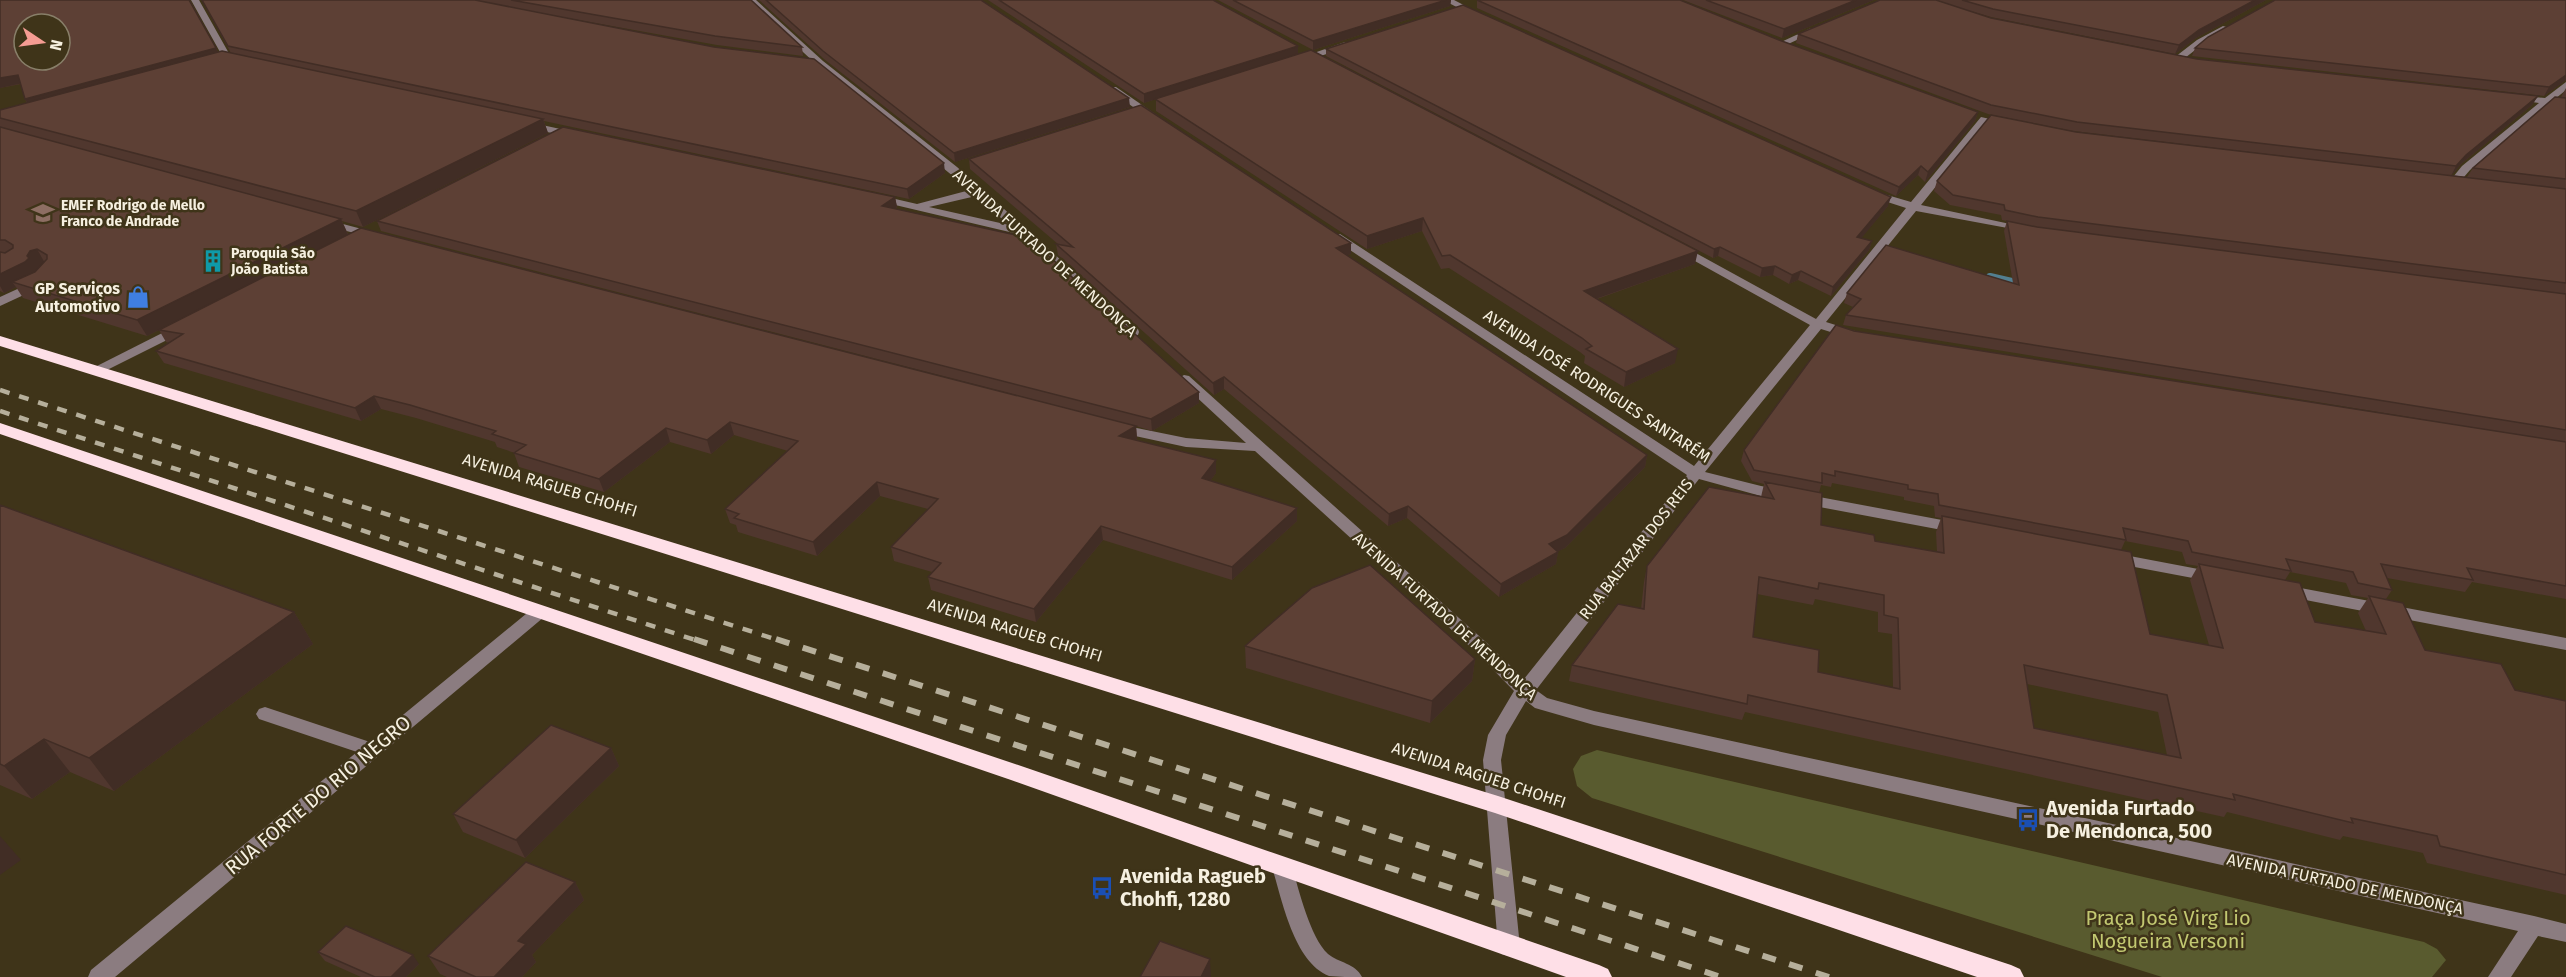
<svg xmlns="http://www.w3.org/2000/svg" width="2566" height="977" viewBox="0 0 2566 977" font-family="'Fira Sans',sans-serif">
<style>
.green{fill:#595b2f}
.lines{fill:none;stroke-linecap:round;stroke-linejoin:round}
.stream{stroke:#527f90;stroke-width:8}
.minor{fill:#8b7c80;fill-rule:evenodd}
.highway{fill:#fedfe7;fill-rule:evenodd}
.rail-far1{stroke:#b6af9b;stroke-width:4.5;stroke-dasharray:10 10;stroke-linecap:butt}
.rail{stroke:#b6af9b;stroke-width:6;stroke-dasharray:14 14;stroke-linecap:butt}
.wall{fill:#50372e;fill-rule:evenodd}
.shaded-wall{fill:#412d25}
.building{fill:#5d4035;stroke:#412d25;stroke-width:1.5;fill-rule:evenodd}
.labels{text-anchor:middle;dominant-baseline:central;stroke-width:5;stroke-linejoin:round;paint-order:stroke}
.far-poi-label{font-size:14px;font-weight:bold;fill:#f6f0e0;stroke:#3f3419;text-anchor:start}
.street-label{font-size:16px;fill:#f6f0e0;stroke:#3f3419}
.poi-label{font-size:16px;font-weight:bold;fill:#f6f0e0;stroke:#3f3419;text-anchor:end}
.near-street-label{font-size:20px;fill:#f6f0e0;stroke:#3f3419}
.near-poi-label{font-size:20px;font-weight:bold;fill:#f6f0e0;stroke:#3f3419;text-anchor:start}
.near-park-label{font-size:20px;fill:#c2c871;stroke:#3f3419}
</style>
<rect width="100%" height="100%" fill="#3f3419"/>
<polygon class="green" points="1597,750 2424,942 2437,949 2446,960 2432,977 2162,977 1592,798 1577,786 1573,769 1581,756"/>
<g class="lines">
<polyline class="stream" points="1990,277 2025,285"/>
<g class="minor">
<polygon points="191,0 199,0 231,57 241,59 241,63 225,61"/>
<path d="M747,0H756L823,61L957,167L1138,329L1139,332L1138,335H1128L1018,234L874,200V196L878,195L917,204L970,190L817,65ZM976,196L1009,225L929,207Z"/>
<polygon points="1443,0 1454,0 1481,14 1474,16"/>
<polygon points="2223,26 2230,28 2203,44 2181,61 2175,61 2175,57 2197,40"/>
<polygon points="1811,28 1818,30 1784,46 1777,44"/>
<polygon points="1345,42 1349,45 1348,47 1299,63 1294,60"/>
<polygon points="2566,82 2566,90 2555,99 2566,100 2566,106 2549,104 2470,170 2458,184 2450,184 2449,182 2462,166 2539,103 2512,99 2512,95 2545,98"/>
<polygon points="1110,87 1116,87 1158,116 1149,118 1110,91"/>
<polygon points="1981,117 1990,119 1921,205 2029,228 2029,232 1916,211 1826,322 1858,332 1859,335 1858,338 1853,339 1821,329 1705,472 1761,486 1958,523 1963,524 1966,528 1963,532 1958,533 1761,496 1699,479 1536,690 1547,698 1594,711 2534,916 2566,924 2566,942 2538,936 2511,977 2488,977 2518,931 1594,725 1535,708 1526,701 1506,735 1501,760 1520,947 1517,954 1509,956 1501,954 1498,947 1483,760 1488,735 1514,691 1476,652 1255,451 1186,447 1112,431 1110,428 1117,424 1186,438 1246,443 1177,379 1184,375 1189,376 1488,644 1524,679 1687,475 1332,238 1332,234 1340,234 1694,466 1810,325 1675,250 1675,246 1683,246 1816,319 1906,208 1869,196 1869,192 1877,192 1911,202"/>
<polygon points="528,122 579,133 580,135 575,138 524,127 524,123"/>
<polygon points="324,219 377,233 379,235 373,238 320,224 320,220"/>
<polygon points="37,280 41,281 41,287 0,306 0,297"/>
<polygon points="180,324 186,328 185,331 103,372 98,373 91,369"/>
<polygon points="2114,553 2214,572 2222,577 2214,582 2108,562 2106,558"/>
<polygon points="2285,585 2566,638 2566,650 2279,595 2277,591 2279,587"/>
<polygon points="538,607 544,609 546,613 544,617 115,977 88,977 91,970 357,752 259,719 256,714 259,709 265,707 370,742 532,609"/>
<path d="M1282,859L1289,861L1292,867C1299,890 1310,937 1328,954C1339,963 1355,963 1362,977C1352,977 1338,977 1329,976C1294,962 1282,900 1272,867L1275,861Z"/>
</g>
<g class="highway">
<polygon points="0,336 1498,796 2011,965 2020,969 2024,977 1977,977 1495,813 0,346"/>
<polygon points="0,423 1027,768 1599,965 1608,969 1612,977 1566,977 1011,780 0,434"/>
</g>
<g class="rail-far1">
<polyline points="0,390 781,641"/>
<polyline points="0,411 698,641"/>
</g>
<g class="rail">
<polyline points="694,639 1721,977"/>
<polyline points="776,639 1829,977"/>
</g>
</g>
<g class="wall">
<polygon points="0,0 190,0 218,52 231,53 202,0 751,0 802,47 803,56 717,45 551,15 945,173 909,199 544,121 548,133 363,227 342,221 348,234 1055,405 381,231 377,221 895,197 897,207 895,209 1199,403 1152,431 1136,426 1137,439 1136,440 1216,460 1216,473 1210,481 1297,508 1297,521 1232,580 1103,540 1036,622 931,590 928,577 932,572 894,561 891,547 928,509 880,496 817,556 738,532 736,525 730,523 725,509 788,451 734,435 711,454 670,442 604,492 519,467 514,453 515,453 497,447 495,442 416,418 381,409 361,421 164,363 156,351 169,343 166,342 159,330 147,336 23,298 16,287 4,293 0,291 0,110 27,103 25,99 21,84 0,88"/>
<polygon points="759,0 981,0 1130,107 955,162 824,59"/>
<polygon points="988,0 1213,0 1298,54 1695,264 1597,299 1675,363 1624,387 1584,363 1585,356 1580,352 1449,268 1441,269 1422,231 1367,249 1156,111 1156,99 1144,103"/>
<polygon points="1218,0 1451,0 1450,6 1313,50"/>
<polygon points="1477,0 1779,40 1978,112 1975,121 1925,182 1918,175 1896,196 1477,8"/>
<polygon points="1683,0 1874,0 1782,38"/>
<polygon points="1880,0 2266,0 2196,38 2175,54 1991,17 1967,10 1991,18 2197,59 2538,96 2532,105 2461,164 2451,176 2073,131 1988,114 1796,43 1798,34"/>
<polygon points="2566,0 2566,80 2544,96 2192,56 2195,48"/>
<polygon points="1326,49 1888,206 1861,238 1872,241 1869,250 1831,296 1798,280 1789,284 1773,275 1760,277 1718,256 1713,258 1326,56"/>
<path d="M2566,88V294L2037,227L2566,294V599L2472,582L2465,592L2387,578L2392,590L2386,599L2425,650L2515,690L2566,701V895L2427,863L2423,853L2343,836L2340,840L2227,812L2224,817L1745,712L1742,720L1569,681L1572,665L1641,609L1644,582L1647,566L1761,497L1764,484L1752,481L1741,461L1744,450L1854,331L2446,423L1843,325L1846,315L1853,307L1844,303L1847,293L2013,283L2004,231L2007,221L2018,223L2002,220L2001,215L1950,205L1934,191L1937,181L2076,132L2467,177L2473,168L2566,98L2561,97ZM1832,483L1904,497V500L1934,506L1935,517L1941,518L1936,532L1937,552L1875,541L1821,525L1819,493L1821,485L1831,487ZM2125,541L2182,552L2186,564L2198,566L2190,580L2209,645L2150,634L2121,550ZM2290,572L2346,583L2351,595L2368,598L2358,613L2366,631L2315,622L2285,580ZM1757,594L1813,605L1815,599L1878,612V632L1892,634L1893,688L1818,672L1753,637ZM2027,684L2158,712L2167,755L2034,728Z"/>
<polygon points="969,159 1351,243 1351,254 1347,255 1647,455 1645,467 1565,548 1558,551 1556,564 1499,597 1407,518 1388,526 1224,389 1214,395 1058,255 1056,244 1058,244 970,169"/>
<polygon points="0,505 294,612 313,644 114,791 70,772 32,799 0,785"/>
<polygon points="1245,646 1475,659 1472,681 1430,723 1246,668"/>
<polygon points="611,748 619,766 525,858 463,832 453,814"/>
<polygon points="575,882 584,900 532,955 536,962 522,977 447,977 440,974 428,956"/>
<polygon points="318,952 419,964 406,977 361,977 325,961"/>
</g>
<g class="shaded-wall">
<polygon points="1446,0 1451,0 1450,6 1313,50 1313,41"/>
<polygon points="1856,0 1874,0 1782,38 1784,29"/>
<polygon points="2255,0 2266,0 2196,38 2175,54 2179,45 2199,30"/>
<polygon points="1298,46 1298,54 1144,103 1144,94"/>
<polygon points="216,48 220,57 30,108 25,99"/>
<polygon points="18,75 23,83 0,88 0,78"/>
<polygon points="2566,75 2566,80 2544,96 2549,87"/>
<polygon points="2538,96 2532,105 2461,164 2451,176 2456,166 2466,155"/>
<polygon points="1129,98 1130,107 955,162 954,153"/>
<polygon points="1978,112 1975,121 1925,182 1928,172"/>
<polygon points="543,119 548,133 363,227 356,211"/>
<polygon points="944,163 945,173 909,199 907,189"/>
<polygon points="1921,166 1918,175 1896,196 1899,187"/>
<polygon points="895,197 897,207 884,216 882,206"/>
<polygon points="1891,197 1888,206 1855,246 1857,237"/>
<polygon points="1423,218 1422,231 1367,249 1367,236"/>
<polygon points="341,219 348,235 147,336 137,320"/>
<polygon points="1872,241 1869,250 1831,296 1833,287"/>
<polygon points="1351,243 1351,254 1336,259 1336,248"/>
<polygon points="1720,247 1718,256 1713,258 1714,249"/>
<polygon points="37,249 46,265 39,267 37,271 12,282 16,287 4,293 0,286 0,274 27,256 30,251"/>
<polygon points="1698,251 1695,264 1581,304 1584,291"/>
<polygon points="1775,266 1773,275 1760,277 1762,268"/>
<polygon points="1801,271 1798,280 1789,284 1792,275"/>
<polygon points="1678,349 1675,363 1624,387 1626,372"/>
<polygon points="1224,377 1224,389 1214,395 1213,383"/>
<polygon points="1199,392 1199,403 1152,431 1151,419"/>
<polygon points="374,396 381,409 361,421 355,408"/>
<polygon points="730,422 734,435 711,454 707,440"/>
<polygon points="1136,426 1137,439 1120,449 1119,436"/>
<polygon points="666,428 670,442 604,492 599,479"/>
<polygon points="1647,455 1645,467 1565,548 1547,557 1549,544"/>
<polygon points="1216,460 1216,473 1202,492 1202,478"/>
<polygon points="877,482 880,496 817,556 813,542"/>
<polygon points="1408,506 1407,518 1388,526 1389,514"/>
<polygon points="1297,508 1297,521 1232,580 1232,567"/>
<polygon points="1101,526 1103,540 1036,622 1034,609"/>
<polygon points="1558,552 1556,564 1499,597 1501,584"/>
<polygon points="294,612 313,644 114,791 89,758"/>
<polygon points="1475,659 1472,681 1430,723 1432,701"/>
<polygon points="44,739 70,772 32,799 4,766"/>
<polygon points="611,748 619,766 525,858 516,840"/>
<polygon points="0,836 21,860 0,875"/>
<polygon points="575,882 584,900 532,955 536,962 522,977 494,977 518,941"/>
<polygon points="413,955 419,964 406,977 391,977"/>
<polygon points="1210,959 1211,977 1201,977"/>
</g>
<g class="building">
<path d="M0,0H189L216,48L25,99L18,75L0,78ZM24,24H60V60H24Z"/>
<polygon points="202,0 475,0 714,47 814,59 944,163 907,189 228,46"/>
<polygon points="511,0 751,0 802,47 715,36"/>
<polygon points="766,0 981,0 1129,98 954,153 823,51"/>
<polygon points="999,0 1213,0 1298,46 1144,94"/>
<polygon points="1233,0 1446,0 1313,41"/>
<polygon points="1477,0 1680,0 1779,40 1978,112 1928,172 1921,166 1899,187"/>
<polygon points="1706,0 1856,0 1784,29"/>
<polygon points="1880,0 1936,0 1991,18 2197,59 2538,96 2466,155 2456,166 2077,122 1991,105 1798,34"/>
<polygon points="1962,0 2255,0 2199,30 2179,45 1993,9"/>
<polygon points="2275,0 2566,0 2566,75 2549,87 2195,48 2208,37"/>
<polygon points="1463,5 1891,197 1857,237 1872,241 1833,287 1801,271 1792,275 1775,266 1762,268 1720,247 1714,249 1326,49"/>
<polygon points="1311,50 1698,251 1584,291 1678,349 1626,372 1586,349 1592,346 1582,338 1450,255 1442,256 1423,218 1367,236 1155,99"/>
<polygon points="222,51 543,119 356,211 0,118 0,110"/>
<polygon points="2555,97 2566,98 2566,179 2473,168"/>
<polygon points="1141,105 1351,243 1336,248 1647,455 1567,535 1549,544 1558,552 1501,584 1408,506 1389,514 1224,377 1213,383 1056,244 1073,247 969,159"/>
<polygon points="1991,115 2076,132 2566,189 2566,283 2038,217 2005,210 2004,205 1953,195 1937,181"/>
<polygon points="0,127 341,219 137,320 12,282 35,272 47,259 47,255 37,249 30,251 27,256 29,258 25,262 0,274 0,252 5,253 13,248 13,245 5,240 0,240"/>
<polygon points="563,127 895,197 882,206 1029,238 1199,392 1151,419 377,221"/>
<polygon points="2007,221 2037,227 2566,294 2566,430 1846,315 1861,299 1847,293 1886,245 2019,285"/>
<polygon points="361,228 1136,426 1119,436 1216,460 1202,478 1297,508 1232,567 1101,526 1034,609 928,577 941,563 891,547 938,499 877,482 813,542 734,518 739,514 725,509 798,441 730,422 707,440 666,428 599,479 514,453 526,445 492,434 496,431 410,405 374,396 355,408 156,351 183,334 159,330"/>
<polygon points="1836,325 1854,331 2566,442 2566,586 2467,568 2473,580 2381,564 2392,590 2358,583 2353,572 2286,559 2291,571 2192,552 2188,541 2123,528 2126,540 1939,505 1938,494 1908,489 1908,485 1835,471 1835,476 1822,473 1822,483 1754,470 1744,450"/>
<path d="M1765,482L1822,493L1821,525L1874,535L1875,541L1944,553L1942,516L2131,552L2150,634L2223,648L2199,564L2300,583L2315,622L2386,634L2369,596L2403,603L2425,650L2501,664L2515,690L2566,701V875L2440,846L2437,836L2351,818L2353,823L2233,794L2235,800L1748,695L1747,704L1572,665L1618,604L1644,609L1647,566L1709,487L1774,499ZM1759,577L1818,589L1819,583L1884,595V615L1898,618L1900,689L1818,672L1819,650L1753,637ZM2024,665L2167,695L2181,758L2034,728Z"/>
<polygon points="0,505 294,612 89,758 44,739 4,766 0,764"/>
<polygon points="1370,565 1475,659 1432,701 1245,646 1312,588"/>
<polygon points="551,725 611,748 516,840 453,814"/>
<polygon points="526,862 575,882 518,941 526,944 494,977 476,977 428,956"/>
<polygon points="346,926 413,955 391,977 375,977 318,952"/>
<polygon points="1160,941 1210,959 1201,977 1140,977"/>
</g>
<defs>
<g id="school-bare" transform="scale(1.8)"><path d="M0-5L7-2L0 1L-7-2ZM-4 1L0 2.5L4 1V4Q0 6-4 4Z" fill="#8d6e63" stroke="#3f3419" stroke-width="2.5" paint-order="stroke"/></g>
<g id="building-bare" transform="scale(1.8)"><path d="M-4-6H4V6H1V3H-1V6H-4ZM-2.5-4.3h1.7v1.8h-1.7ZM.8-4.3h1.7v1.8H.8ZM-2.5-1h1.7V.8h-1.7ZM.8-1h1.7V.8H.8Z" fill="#0f9aa8" stroke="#3f3419" stroke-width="2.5" paint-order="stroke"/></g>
<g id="shop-bare" transform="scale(1.8)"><path d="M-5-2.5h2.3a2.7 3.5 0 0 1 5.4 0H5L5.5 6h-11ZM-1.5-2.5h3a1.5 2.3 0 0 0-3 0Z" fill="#3f7fe0" stroke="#3f3419" stroke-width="2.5" paint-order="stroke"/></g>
<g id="bus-bare" transform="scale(1.8)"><path d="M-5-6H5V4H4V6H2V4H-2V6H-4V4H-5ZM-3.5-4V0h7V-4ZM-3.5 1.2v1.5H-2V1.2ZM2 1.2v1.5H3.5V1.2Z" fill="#1a4fb4" stroke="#3f3419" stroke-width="2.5" paint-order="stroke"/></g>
</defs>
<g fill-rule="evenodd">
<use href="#school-bare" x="43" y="213"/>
<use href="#building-bare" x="213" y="261"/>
<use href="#shop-bare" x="138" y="297"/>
<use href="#bus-bare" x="2028" y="820"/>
<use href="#bus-bare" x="1102" y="888"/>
</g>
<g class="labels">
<g class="far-poi-label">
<text x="61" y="205">EMEF Rodrigo de Mello<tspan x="61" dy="16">Franco de Andrade</tspan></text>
<text x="231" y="253">Paroquia São<tspan x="231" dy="16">João Batista</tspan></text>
</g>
<g class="street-label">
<text transform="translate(1045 253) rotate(42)">AVENIDA FURTADO DE MENDONÇA</text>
<text transform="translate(1597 386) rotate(33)">AVENIDA JOSÉ RODRIGUES SANTARÉM</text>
<text transform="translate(550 485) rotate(17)">AVENIDA RAGUEB CHOHFI</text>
<text transform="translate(1636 549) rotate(-52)">RUA BALTAZAR DOS REIS</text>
<text transform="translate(1445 616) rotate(42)">AVENIDA FURTADO DE MENDONÇA</text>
<text transform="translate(1015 630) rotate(17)">AVENIDA RAGUEB CHOHFI</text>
<text transform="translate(1479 775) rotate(18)">AVENIDA RAGUEB CHOHFI</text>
<text transform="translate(2345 884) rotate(12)">AVENIDA FURTADO DE MENDONÇA</text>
</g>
<g class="poi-label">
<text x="120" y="288">GP Serviços<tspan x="120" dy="18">Automotivo</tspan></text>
</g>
<g class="near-street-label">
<text transform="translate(318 795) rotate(-40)">RUA FORTE DO RIO NEGRO</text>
</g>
<g class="near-poi-label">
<text x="2046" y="808">Avenida Furtado<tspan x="2046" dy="23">De Mendonca, 500</tspan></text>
<text x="1120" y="876">Avenida Ragueb<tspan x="1120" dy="23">Chohfi, 1280</tspan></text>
</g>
<g class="near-park-label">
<text x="2168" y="918">Praça José Virg Lio<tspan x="2168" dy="23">Nogueira Versoni</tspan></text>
</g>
</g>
<g transform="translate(42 42) rotate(103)"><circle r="28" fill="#3f3419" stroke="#887f69" stroke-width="1.5"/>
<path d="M0-4.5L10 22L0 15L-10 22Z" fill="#f59c93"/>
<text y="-9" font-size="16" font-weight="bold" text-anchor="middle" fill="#f6f0e0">N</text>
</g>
</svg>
